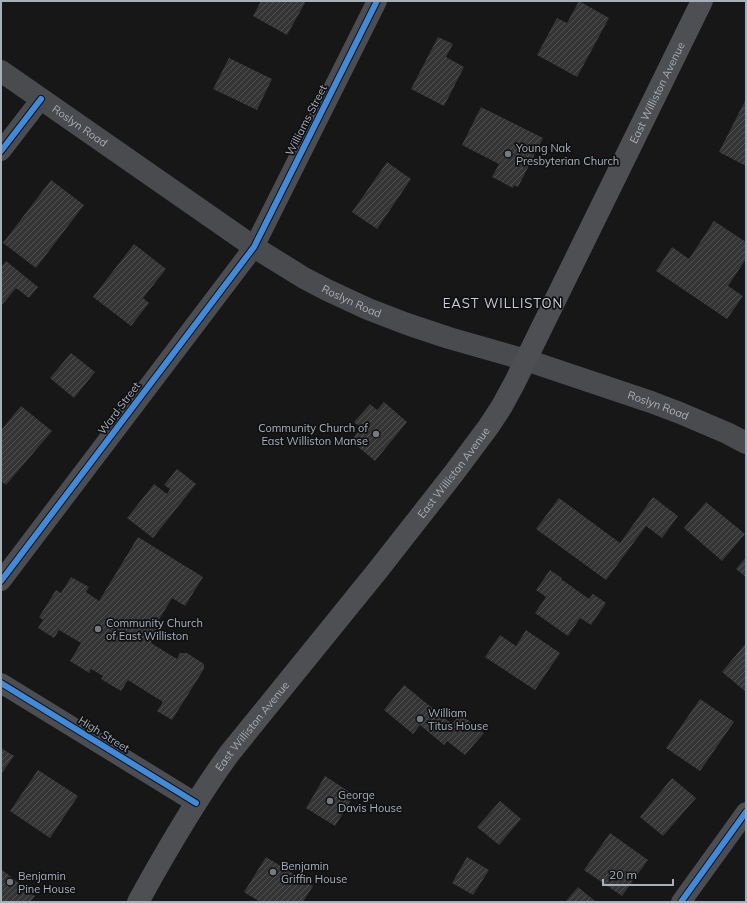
<svg xmlns="http://www.w3.org/2000/svg" width="747" height="903" viewBox="0 0 747 903" font-family="Mulish,sans-serif">
<style>
.building{fill:url(#building-hatch)}
.lines{fill:none;stroke-linecap:round;stroke-linejoin:round}
.minor{stroke:#4b4d50;stroke-width:20}
.secondary{stroke:#4a4b4e;stroke-width:22}
.primary{stroke:#4d4f52;stroke-width:22}
.cycleway-casing{stroke:#111113;stroke-width:8}
.cycleway{stroke:#408adc;stroke-width:6}
.poi-dot{fill:#757a80;stroke:#111113;stroke-width:1.5}
.labels{text-anchor:middle;dominant-baseline:central;stroke-width:3.5;stroke-linejoin:round;paint-order:stroke}
.street-label{font-size:11px;fill:#a7afb8;stroke:#111113}
.poi-label{font-size:11px;fill:#a7afb8;stroke:#111113;text-anchor:start}
.quarter-label{font-size:13px;letter-spacing:1px;fill:#c9cdd4;stroke:#111113}
</style>
<defs>
<pattern id="building-hatch" width="6" height="6" patternUnits="userSpaceOnUse"><rect width="6" height="6" fill="#353536"/><path d="M-1 1l2-2M0 6l6-6M5 7l2-2" fill="none" stroke="#4f5051"/></pattern>
</defs>
<rect width="100%" height="100%" fill="#171717"/>
<g class="building">
<polygon points="261,1 306,1 287,35 253,16"/>
<polygon points="579,1 609,18 577,77 537,55 557,18 567,23"/>
<polygon points="438,37 453,44 446,57 464,67 444,106 411,89"/>
<polygon points="229,58 272,79 257,110 213,89"/>
<polygon points="746,99 746,166 719,152"/>
<polygon points="481,107 543,138 518,187 514,185 513,188 492,177 499,164 462,145"/>
<polygon points="387,162 411,179 377,229 352,212"/>
<polygon points="51,180 84,205 36,268 3,243"/>
<polygon points="714,221 746,242 746,259 728,286 743,296 727,319 656,271 672,247 689,259"/>
<polygon points="134,244 166,269 143,298 149,303 131,326 93,297"/>
<polygon points="6,261 38,287 29,298 16,288 1,306 1,267"/>
<polygon points="71,353 95,372 74,398 50,378"/>
<polygon points="384,402 407,422 375,461 351,441 361,428 354,422 370,404 377,410"/>
<polygon points="21,406 52,431 6,485 1,481 1,430"/>
<polygon points="177,469 196,484 153,538 127,518 154,484 167,494 170,489 164,485"/>
<polygon points="653,497 678,516 662,538 646,526 606,580 536,529 559,498 620,543"/>
<polygon points="706,502 745,534 722,561 684,528"/>
<polygon points="138,537 203,577 185,606 172,598 154,628 159,631 151,643 177,659 180,653 187,653 204,664 204,669 172,720 157,711 163,702 128,680 121,691 101,679 103,676 91,669 89,673 70,661 81,643 59,630 54,638 38,628 43,620 39,617 56,590 61,593 71,577 89,587 86,592 99,601"/>
<polygon points="746,557 746,577 736,569"/>
<polygon points="550,570 562,578 561,579 589,599 593,594 606,603 591,625 580,618 568,636 535,613 546,597 536,590"/>
<polygon points="526,630 560,653 535,690 485,657 500,635 516,646"/>
<polygon points="746,643 746,692 722,672"/>
<polygon points="404,685 452,724 460,714 484,733 465,755 447,741 444,745 420,725 413,734 384,710"/>
<polygon points="700,699 734,722 700,771 666,748"/>
<polygon points="1,748 14,756 1,774"/>
<polygon points="38,770 78,796 50,838 10,811"/>
<polygon points="325,776 354,795 335,826 306,808"/>
<polygon points="672,778 696,798 663,836 640,817"/>
<polygon points="500,801 521,819 499,845 477,827"/>
<polygon points="610,833 648,860 622,896 584,870"/>
<polygon points="266,857 313,886 303,902 260,902 244,892"/>
<polygon points="467,857 489,870 473,895 452,883"/>
<polygon points="1,869 35,896 30,902 1,902"/>
<polygon points="578,887 596,902 565,902"/>
</g>
<g class="lines">
<g class="minor">
<polyline points="1,151 41,99"/>
<polyline points="1,581 254,247 377,1"/>
<polyline points="1,683 196,803"/>
<polyline points="681,902 746,812"/>
</g>
<path class="secondary" id="s1" d="M1,71L254,247L304,278L327,290L368,309L407,324L449,338L526,360L651,402L680,413L727,433L746,443"/>
<path class="primary" id="s2" d="M138,902C166,851 195,801 229,754L378,570L454,473L489,426L502,406L515,382L702,1"/>
<g class="cycleway-casing">
<g id="cycleway">
<polyline points="1,151 41,99"/>
<polyline points="1,581 254,247 377,1"/>
<polyline points="1,683 196,803"/>
<polyline points="681,902 746,812"/>
</g>
</g>
<use href="#cycleway" class="cycleway"/>
</g>
<g class="poi-dot">
<circle cx="508" cy="154" r="4"/>
<circle cx="376" cy="434" r="4"/>
<circle cx="98" cy="629" r="4"/>
<circle cx="420" cy="719" r="4"/>
<circle cx="330" cy="801" r="4"/>
<circle cx="273" cy="872" r="4"/>
<circle cx="10" cy="882" r="4"/>
</g>
<g class="labels">
<g class="street-label">
<text stroke="none"><textPath href="#s2" startOffset="966">East Williston Avenue</textPath></text>
<text transform="translate(306 120) rotate(-63)">Williams Street</text>
<text stroke="none"><textPath href="#s1" startOffset="96">Roslyn Road</textPath></text>
<text stroke="none"><textPath href="#s1" startOffset="420">Roslyn Road</textPath></text>
<text stroke="none"><textPath href="#s1" startOffset="744">Roslyn Road</textPath></text>
<text transform="translate(119 408) rotate(-53)">Ward Street</text>
<text stroke="none"><textPath href="#s2" startOffset="534">East Williston Avenue</textPath></text>
<text stroke="none"><textPath href="#s2" startOffset="210">East Williston Avenue</textPath></text>
<text transform="translate(104 734) rotate(32)">High Street</text>
</g>
<g class="poi-label">
<text x="516" y="148">Young Nak<tspan x="516" dy="13">Presbyterian Church</tspan></text>
<text x="368" y="428" text-anchor="end">Community Church of<tspan x="368" dy="13">East Williston Manse</tspan></text>
<text x="106" y="623">Community Church<tspan x="106" dy="13">of East Williston</tspan></text>
<text x="428" y="713">William<tspan x="428" dy="13">Titus House</tspan></text>
<text x="338" y="795">George<tspan x="338" dy="13">Davis House</tspan></text>
<text x="281" y="866">Benjamin<tspan x="281" dy="13">Griffin House</tspan></text>
<text x="18" y="876">Benjamin<tspan x="18" dy="13">Pine House</tspan></text>
</g>
<g class="quarter-label">
<text x="503" y="303">EAST WILLISTON</text>
</g>
</g>
<rect width="747" height="903" fill="none" stroke="#a7afb8" stroke-width="4"/>
<path d="M603 879v6h70v-6" fill="none" stroke="#a7afb8" stroke-width="2"/>
<text x="609" y="879" font-size="12" fill="#a7afb8" stroke="#111113" stroke-width="3" paint-order="stroke">20 m</text>
</svg>
